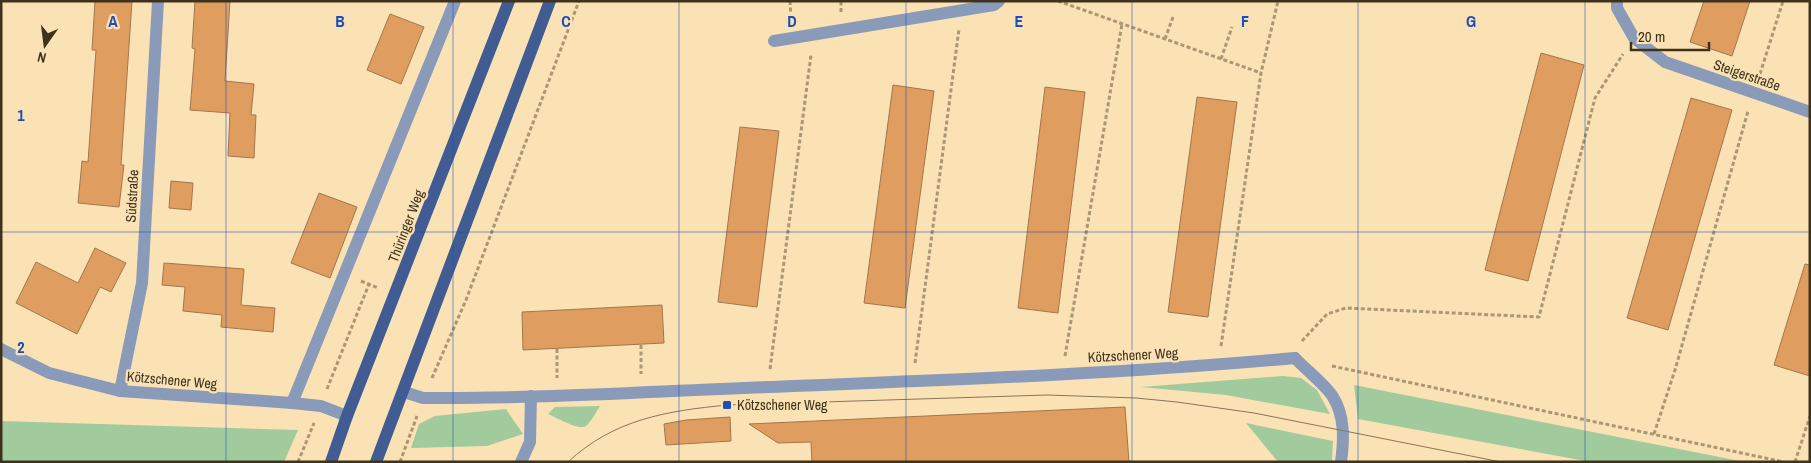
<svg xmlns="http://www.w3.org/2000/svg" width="1811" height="463" viewBox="0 0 1811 463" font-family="'Archivo Narrow',sans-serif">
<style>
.green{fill:#a1cb9d}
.building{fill:#df9d60;stroke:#a3764d}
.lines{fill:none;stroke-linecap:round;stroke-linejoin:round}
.path{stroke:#aa9774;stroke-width:3;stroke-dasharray:4 2.5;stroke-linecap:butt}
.lane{stroke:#8a9bba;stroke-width:12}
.street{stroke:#8a9bba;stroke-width:12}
.primary{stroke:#415c92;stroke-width:12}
.tram{stroke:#867657;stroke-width:1}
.grid{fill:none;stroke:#1c4fbc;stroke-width:1;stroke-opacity:0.55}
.poi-dot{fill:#1c4fbc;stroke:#fae2b5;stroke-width:2}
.labels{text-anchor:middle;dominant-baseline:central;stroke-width:4.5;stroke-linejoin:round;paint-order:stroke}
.street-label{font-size:14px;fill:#3e321c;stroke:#fae2b5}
.poi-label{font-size:14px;fill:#3e321c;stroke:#fae2b5;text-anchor:start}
.grid-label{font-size:16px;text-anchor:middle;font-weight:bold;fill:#1c4fbc;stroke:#fae2b5;stroke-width:4.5;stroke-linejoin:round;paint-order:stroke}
</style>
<rect width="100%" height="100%" fill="#fae2b5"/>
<g class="green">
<polygon points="1283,376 1301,378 1317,390 1330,414 1226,395 1141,387"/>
<polygon points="1354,385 1745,462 1591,462 1358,419"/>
<path d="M600,406C596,412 591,422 586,426C578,431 556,417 548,414L555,407Z"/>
<polygon points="506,409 523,434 487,446 411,448 419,424 435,416"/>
<polygon points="1,421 298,430 284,462 1,462"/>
<polygon points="1246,423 1333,441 1332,462 1278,462"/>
</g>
<g class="building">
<polygon points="95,1 132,1 121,165 124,165 119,207 78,203 82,161 88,162 96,50 92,50"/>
<polygon points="195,1 230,1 225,81 254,84 251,115 256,115 254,158 228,156 230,113 190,110 195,49 192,48"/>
<polygon points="1704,1 1750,1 1732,56 1690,42"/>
<polygon points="390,14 424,27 401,84 367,70"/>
<polygon points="1541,53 1584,65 1528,281 1485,270"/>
<polygon points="893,85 934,91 905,308 864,303"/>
<polygon points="1045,87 1085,92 1058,313 1018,308"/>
<polygon points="1197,97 1237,102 1208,317 1168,312"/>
<polygon points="1691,98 1732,110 1668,330 1627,318"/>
<polygon points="740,127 779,131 757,307 718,302"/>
<polygon points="171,181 193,183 191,210 169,208"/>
<polygon points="319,193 357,207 330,278 291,263"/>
<polygon points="95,248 126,263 111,292 100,287 77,334 16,303 36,262 78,283"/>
<polygon points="164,263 244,269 241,305 275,308 273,332 221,327 222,315 183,311 185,287 162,285"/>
<polygon points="1805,264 1810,265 1810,376 1774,365"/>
<polygon points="662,305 664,343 523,350 522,312"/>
<polygon points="1125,407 1129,462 812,462 811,442 778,443 749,424"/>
<polygon points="730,417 731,441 666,445 664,424 686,420"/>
</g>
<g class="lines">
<g class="path">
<polyline points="790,1 791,20"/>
<polyline points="1058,1 1261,73"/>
<polyline points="841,12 841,1"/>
<polyline points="1165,39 1173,17"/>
<polyline points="1221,59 1232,27"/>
<polyline points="1760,74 1783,1"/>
<polyline points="361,281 378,288"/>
<polyline points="1302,341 1327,314 1346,308 1539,317 1595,98 1623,54"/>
<polyline points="641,345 641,374"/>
<polyline points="1221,346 1261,73 1278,1"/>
<polyline points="557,349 557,378"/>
<polyline points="1065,356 1122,24"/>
<polyline points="915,363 959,29"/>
<polyline points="1332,366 1784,462"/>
<polyline points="770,369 811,55"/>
<polyline points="432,378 466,300 579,1"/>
<polyline points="327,389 369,284"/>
<polyline points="1654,434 1675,370 1748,111"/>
<polyline points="298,462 314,423"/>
<polyline points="400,462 417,416"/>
<polyline points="1795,462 1810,416"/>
</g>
<g class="lane">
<path d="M1295,358C1306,370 1325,384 1333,397C1345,416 1344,440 1341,462"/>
<polyline points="521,462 530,442 531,396"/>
</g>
<g class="street">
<polyline points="1617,1 1617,8 1634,38 1665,62 1810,112"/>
<polyline points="774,41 994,5 999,1"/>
<polyline points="1,349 49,373 120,391 292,403 321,406 347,416"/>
<polyline points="120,391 142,283 158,1"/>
<path d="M404,392L423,398C539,399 654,391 769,387C945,380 1120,374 1295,358"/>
<polyline points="292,403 455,1"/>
</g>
<g class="primary">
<polyline points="331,462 347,416 509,1"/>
<polyline points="376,462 550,1"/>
</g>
<path class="tram" d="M568,462C614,419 667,411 727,405L1047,395L1136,398L1177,402L1254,413L1501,462"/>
</g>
<path class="grid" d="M226,1V462M453,1V462M679,1V462M906,1V462M1132,1V462M1358,1V462M1585,1V462M1,232H1810"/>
<rect class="poi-dot" x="722" y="400" width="10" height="10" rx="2.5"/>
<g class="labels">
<g class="street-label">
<text transform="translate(1747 75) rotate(19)">Steigerstraße</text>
<text transform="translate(132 196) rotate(-87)">Südstraße</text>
<text transform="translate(406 226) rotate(-69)">Thüringer Weg</text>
<text transform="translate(1133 355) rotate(-3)">Kötzschener Weg</text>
<text transform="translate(172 380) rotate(5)">Kötzschener Weg</text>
</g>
<g class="poi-label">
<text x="737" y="405">Kötzschener Weg</text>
</g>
</g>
<g class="grid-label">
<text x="113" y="27">A</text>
<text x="340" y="27">B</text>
<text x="566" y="27">C</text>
<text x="792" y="27">D</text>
<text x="1019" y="27">E</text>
<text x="1245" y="27">F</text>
<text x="1471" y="27">G</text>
<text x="21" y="121">1</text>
<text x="21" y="353">2</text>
</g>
<rect width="1811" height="463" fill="none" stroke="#3e321c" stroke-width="5"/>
<g transform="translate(45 45) rotate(194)" stroke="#fae2b5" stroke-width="4" paint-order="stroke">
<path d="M0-4L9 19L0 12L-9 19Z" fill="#3e321c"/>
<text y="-8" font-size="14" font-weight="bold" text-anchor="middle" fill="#3e321c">N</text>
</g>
<path d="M1631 42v8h78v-8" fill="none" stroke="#3e321c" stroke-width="2.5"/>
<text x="1638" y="42" font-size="15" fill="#3e321c" stroke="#fae2b5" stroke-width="4" paint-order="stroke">20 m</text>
</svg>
